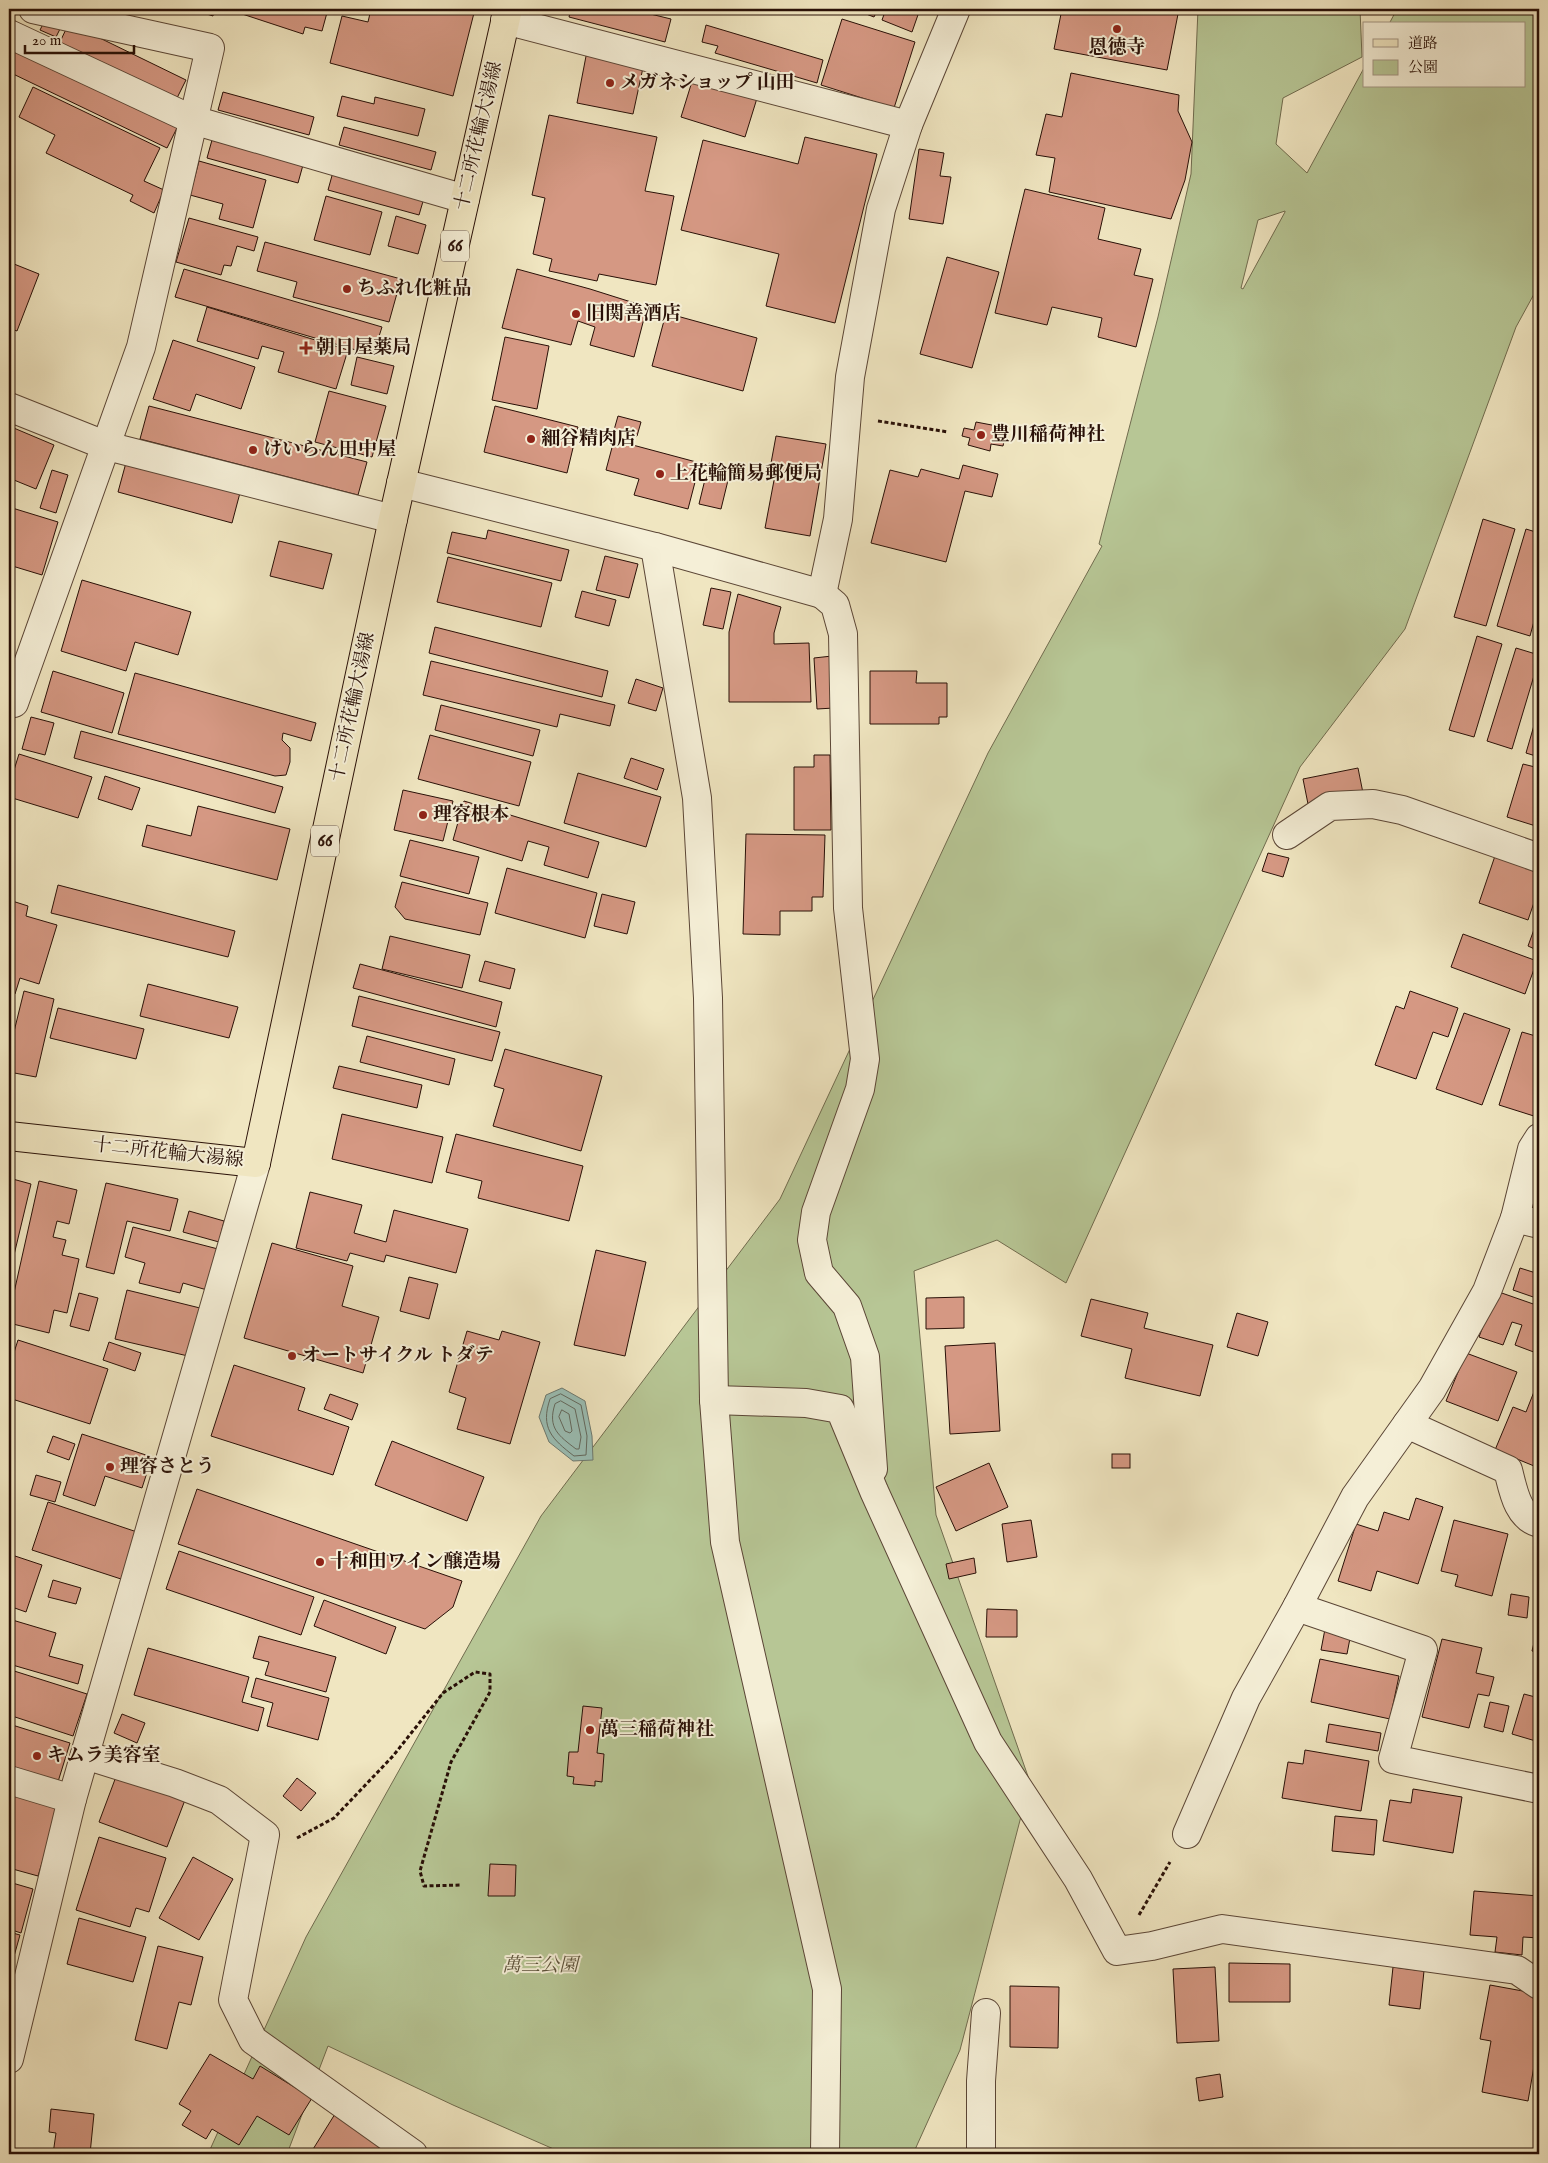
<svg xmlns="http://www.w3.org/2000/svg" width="1548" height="2163" viewBox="0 0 1548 2163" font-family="'IM FELL English','Noto Serif JP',serif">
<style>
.green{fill:#b7c695;stroke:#706b4e;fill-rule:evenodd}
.water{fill:#9abfb6;stroke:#6d7970}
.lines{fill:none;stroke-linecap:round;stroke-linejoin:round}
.shore{stroke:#62685e;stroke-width:1}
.building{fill:#d59883;stroke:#291007}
.minor-casing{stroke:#5b4636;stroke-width:30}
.major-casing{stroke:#291007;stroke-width:30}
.path{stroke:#291007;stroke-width:3;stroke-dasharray:4 2.5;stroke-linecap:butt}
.minor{stroke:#f5efd7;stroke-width:28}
.major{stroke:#f0e6c1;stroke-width:28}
.poi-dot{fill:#8f2418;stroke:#f5efd7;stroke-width:2}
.labels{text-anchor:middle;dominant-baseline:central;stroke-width:4;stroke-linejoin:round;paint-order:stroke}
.shield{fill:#f5efd7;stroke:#665345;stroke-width:1}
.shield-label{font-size:18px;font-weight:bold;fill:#291007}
.poi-label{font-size:19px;font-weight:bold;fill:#291007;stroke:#f5efd7;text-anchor:start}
.street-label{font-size:19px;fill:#291007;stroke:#f5efd7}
.park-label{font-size:19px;font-style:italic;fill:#5b5039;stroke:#f5efd7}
</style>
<rect width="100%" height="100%" fill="#f0e6c1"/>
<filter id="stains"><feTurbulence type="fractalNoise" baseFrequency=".004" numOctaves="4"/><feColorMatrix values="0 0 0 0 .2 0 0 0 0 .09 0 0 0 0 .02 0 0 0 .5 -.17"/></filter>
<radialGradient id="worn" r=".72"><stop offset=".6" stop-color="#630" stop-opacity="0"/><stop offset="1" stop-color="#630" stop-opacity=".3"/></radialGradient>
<path class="green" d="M1198,9H1360L1362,57L1283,98L1276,144L1307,173L1364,68V86H1524V24H1389L1397,9H1539V285L1516,327L1405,629L1300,767L1066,1283L997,1240L914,1271L936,1515L1030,1782L960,2050L913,2154H565L453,2105L328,2046L287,2154H208L306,1937L541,1516L780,1199L988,753L1102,546L1099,544L1158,317L1191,174ZM1285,211V212L1243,289L1241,288L1258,220Z"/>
<polygon class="water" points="562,1388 585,1401 592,1436 593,1460 573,1461 549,1442 539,1417 546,1395"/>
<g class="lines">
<g class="shore">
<path d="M561,1394L581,1405L587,1436L586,1455L574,1456C552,1439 540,1428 550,1399Z"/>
<path d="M561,1401L575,1409L581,1437L579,1449H576C559,1436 547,1428 555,1404Z"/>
<polygon points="562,1410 569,1414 572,1431 570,1433 565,1431 559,1417"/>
</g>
</g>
<g class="building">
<polygon points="191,9 214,9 213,16"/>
<polygon points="227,9 328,9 322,31 305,27 303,34"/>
<polygon points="371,9 475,9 453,96 330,63 342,16 368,22"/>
<polygon points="571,9 630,9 671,19 665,42 569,17"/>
<polygon points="853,9 878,9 874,17"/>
<polygon points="886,9 920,9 912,32 882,20"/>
<polygon points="1062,9 1179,9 1167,70 1054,49"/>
<polygon points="46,18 62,25 56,37 40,30"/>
<polygon points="842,19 915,42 894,108 821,85"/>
<polygon points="69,23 186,80 175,102 58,46"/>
<polygon points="706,25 823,60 817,83 715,53 718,46 702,42"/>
<polygon points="9,42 179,124 167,148 9,72"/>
<polygon points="587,51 644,63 633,114 577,103"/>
<polygon points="1071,73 1179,95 1178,111 1192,142 1185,180 1171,219 1049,192 1055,158 1036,155 1046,114 1062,117"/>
<polygon points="694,75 758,95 745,137 681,117"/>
<polygon points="33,87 160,148 144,181 164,190 154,213 130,201 133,195 46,153 55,135 19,117"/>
<polygon points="223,92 314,117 309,135 218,110"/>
<polygon points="342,96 374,104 375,97 425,109 418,136 337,116"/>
<polygon points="549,115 657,137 645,191 674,196 656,285 599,274 597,281 549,271 552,259 533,254 545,198 532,195"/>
<polygon points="344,127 436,152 431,170 339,145"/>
<polygon points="805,137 877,154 835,323 766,306 779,254 681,230 703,140 798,164"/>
<polygon points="212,140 303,165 298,183 207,158"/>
<polygon points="919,149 944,153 940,176 951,177 943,224 909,219"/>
<polygon points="199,161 266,180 253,228 219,219 223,204 190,195"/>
<polygon points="333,172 424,198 419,215 328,190"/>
<polygon points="1025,189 1105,208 1098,239 1141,249 1134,275 1153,279 1136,347 1098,337 1102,318 1052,307 1047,325 995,313"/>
<polygon points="326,196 382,212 370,255 314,240"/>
<polygon points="396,216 426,225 418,254 388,246"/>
<polygon points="189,218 258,237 254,251 237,246 231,266 224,265 221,275 176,262"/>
<polygon points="265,242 401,279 389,322 293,297 297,282 257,271"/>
<polygon points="947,257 999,272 972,368 920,354"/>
<polygon points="9,262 39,274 17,331 9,328"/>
<polygon points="184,269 382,327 373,355 175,297"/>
<polygon points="517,269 590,289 647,307 634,357 590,345 595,327 578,321 571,345 502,328"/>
<polygon points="207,307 348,350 336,389 278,372 284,352 262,346 258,359 197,341"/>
<polygon points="666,313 757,338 743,391 652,366"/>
<polygon points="505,337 549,346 537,409 492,400"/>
<polygon points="173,340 255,367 241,409 196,394 190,411 153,399"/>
<polygon points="357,357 394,366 387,394 351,385"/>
<polygon points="329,391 386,406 372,457 315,442"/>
<polygon points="149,406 367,462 358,495 140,439"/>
<polygon points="495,406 578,427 567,473 484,452"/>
<polygon points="618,416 641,422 637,436 614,430"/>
<polygon points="976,422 997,426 995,435 1005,437 1003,446 991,444 990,451 968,445 970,438 962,436 964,428 974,430"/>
<polygon points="9,426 54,445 36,489 9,478"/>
<polygon points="776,436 826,444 810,536 765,528 775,475 769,474"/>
<polygon points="614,440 700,463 688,509 634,495 639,479 606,470"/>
<polygon points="127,459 241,489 232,523 118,492"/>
<polygon points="709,463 731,468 721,509 699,504"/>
<polygon points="963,465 998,474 992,497 965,491 946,562 871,543 890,470 918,477 921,469 959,479"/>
<polygon points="52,470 68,475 56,513 40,508"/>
<polygon points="9,507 58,522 42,575 9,565"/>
<polygon points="1483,519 1515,529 1486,626 1454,617"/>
<polygon points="1526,529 1539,533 1539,603 1530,636 1497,626"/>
<polygon points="488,530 569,550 561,581 447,553 452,532 486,539"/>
<polygon points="279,541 332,554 323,589 270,576"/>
<polygon points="605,556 638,564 629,598 596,590"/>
<polygon points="448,557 552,583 541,627 437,602"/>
<polygon points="82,580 191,612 178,655 135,642 126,671 61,651"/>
<polygon points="711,588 731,592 723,629 703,625"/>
<polygon points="582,591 616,600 609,626 575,617"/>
<polygon points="738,594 781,607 774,633 774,644 809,643 811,702 729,702 729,632"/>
<polygon points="435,627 608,671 602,697 429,653"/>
<polygon points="1477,636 1502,644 1474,737 1449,730"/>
<polygon points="1516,648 1539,655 1539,659 1512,749 1487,741"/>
<polygon points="832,656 834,708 817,709 814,658"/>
<polygon points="431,661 615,705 610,726 560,714 557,727 423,695"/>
<polygon points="53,671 124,693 112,733 41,712"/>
<polygon points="870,671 917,671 916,683 947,683 947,717 939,717 939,724 870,724"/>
<polygon points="135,673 316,723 311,741 283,733 282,740 290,748 290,762 286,775 275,776 118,734"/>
<polygon points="636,679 663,688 656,711 628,703"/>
<polygon points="441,705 540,730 533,756 435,730"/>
<polygon points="1539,708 1539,757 1526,753"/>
<polygon points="31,717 54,723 45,755 22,749"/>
<polygon points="81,731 283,787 275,813 74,758"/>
<polygon points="430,735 531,762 519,806 418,779"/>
<polygon points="19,754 92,777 78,818 9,797 9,786"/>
<polygon points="814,755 830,755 831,830 794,830 794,767 814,767"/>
<polygon points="631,758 664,769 657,790 624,778"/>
<polygon points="1523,764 1539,768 1539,827 1507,817"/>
<polygon points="1358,768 1363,793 1308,804 1303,779"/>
<polygon points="578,773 661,797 646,847 564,823"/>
<polygon points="105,776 140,788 132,810 98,799"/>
<polygon points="403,790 453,801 443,841 394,830"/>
<polygon points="464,801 599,842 588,878 544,865 549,847 528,841 522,861 453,840"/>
<polygon points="198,806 290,829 277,880 142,846 147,825 191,836"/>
<polygon points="746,834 825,835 823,897 812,897 812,911 780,911 780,935 743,934"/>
<polygon points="410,840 479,857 469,894 400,876"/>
<polygon points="1497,850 1539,865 1539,888 1528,920 1479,903"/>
<polygon points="1268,853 1289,858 1283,877 1262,871"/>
<polygon points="507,868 597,893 585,938 495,913"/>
<polygon points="402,882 488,903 480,935 405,919 395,907"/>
<polygon points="58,885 235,931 228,957 51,913"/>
<polygon points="602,894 635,902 627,934 594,926"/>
<polygon points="9,900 28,906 26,916 57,925 39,984 20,978 15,994 9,992"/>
<polygon points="1536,924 1539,925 1539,951 1528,946"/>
<polygon points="1463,934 1537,961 1525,994 1451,967"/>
<polygon points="390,936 470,955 462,988 382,969"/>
<polygon points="485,961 515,969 510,989 479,981"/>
<polygon points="360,964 502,1002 496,1027 353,988"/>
<polygon points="148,984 238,1007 229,1038 140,1016"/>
<polygon points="24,991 54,999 36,1077 9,1072 9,1052"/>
<polygon points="1410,991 1458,1008 1448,1037 1433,1032 1416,1079 1375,1065 1396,1006 1404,1009"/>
<polygon points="359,996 500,1032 492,1061 352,1026"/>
<polygon points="9,1005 14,1006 9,1027"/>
<polygon points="58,1008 144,1029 136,1059 50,1038"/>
<polygon points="1464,1013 1510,1029 1482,1105 1436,1089"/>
<polygon points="1522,1032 1539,1037 1539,1110 1537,1117 1499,1105"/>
<polygon points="367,1036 455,1059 449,1085 360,1062"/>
<polygon points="505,1049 602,1076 581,1151 493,1126 504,1089 494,1086"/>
<polygon points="339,1066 422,1085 417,1108 333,1088"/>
<polygon points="342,1114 443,1137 432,1183 332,1159"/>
<polygon points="456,1134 583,1166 569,1221 478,1198 482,1181 446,1172"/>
<polygon points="9,1178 31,1184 9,1276"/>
<polygon points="39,1181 77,1190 69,1224 57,1221 53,1237 66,1240 62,1255 79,1259 67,1313 54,1310 49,1333 9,1323 9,1315"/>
<polygon points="106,1183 178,1199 170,1231 127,1221 114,1274 86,1267"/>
<polygon points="310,1192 362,1205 354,1233 386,1242 394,1210 468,1229 456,1273 386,1255 384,1262 350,1253 347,1261 296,1248"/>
<polygon points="189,1211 224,1221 219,1242 183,1232"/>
<polygon points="133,1227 218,1249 207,1290 183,1283 180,1293 139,1283 145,1263 125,1257"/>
<polygon points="272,1243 353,1266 342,1306 379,1317 363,1373 244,1338"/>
<polygon points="596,1250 646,1262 625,1356 574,1345"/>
<polygon points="1520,1268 1539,1274 1539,1299 1513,1290"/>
<polygon points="409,1277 438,1284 429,1319 400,1311"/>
<polygon points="127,1290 200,1308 188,1356 115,1339"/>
<polygon points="1496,1291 1539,1306 1539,1354 1515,1345 1522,1325 1512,1322 1503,1345 1479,1337"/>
<polygon points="79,1293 98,1298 89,1331 70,1326"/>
<polygon points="964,1297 964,1328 926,1329 926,1298"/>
<polygon points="1091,1299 1148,1313 1144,1328 1213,1345 1200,1396 1125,1378 1132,1349 1081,1336"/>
<polygon points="1237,1313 1268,1322 1258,1356 1227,1347"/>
<polygon points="467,1331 499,1340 502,1331 540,1342 510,1444 457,1429 466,1398 449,1392"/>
<polygon points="18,1340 108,1369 90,1424 9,1398 9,1368"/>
<polygon points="109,1342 141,1353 135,1371 103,1360"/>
<polygon points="995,1343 1000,1431 950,1434 945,1346"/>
<polygon points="1466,1353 1517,1372 1498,1421 1446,1401"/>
<polygon points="234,1365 305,1388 298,1410 349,1427 333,1475 211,1436"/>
<polygon points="1539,1379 1539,1468 1495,1450 1513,1407 1526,1412"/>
<polygon points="330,1394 358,1404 352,1420 324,1409"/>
<polygon points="82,1434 152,1457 142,1488 105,1476 95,1506 63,1495"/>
<polygon points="53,1436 75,1444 69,1460 47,1452"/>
<polygon points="392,1441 484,1477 467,1521 375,1485"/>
<rect x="1112" y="1454" width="18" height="14"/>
<polygon points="989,1463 1008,1507 956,1531 936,1487"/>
<polygon points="36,1475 61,1482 55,1502 30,1495"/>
<polygon points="9,1489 14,1491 9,1509"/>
<polygon points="197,1489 462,1581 453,1607 425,1629 178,1544"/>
<polygon points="1416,1498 1443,1507 1418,1584 1377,1571 1371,1591 1338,1581 1356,1524 1378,1531 1384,1512 1409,1520"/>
<polygon points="48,1502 137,1532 121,1579 32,1550"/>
<polygon points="1031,1520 1037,1557 1007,1562 1002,1524"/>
<polygon points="1454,1520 1508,1534 1492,1596 1455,1586 1458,1575 1441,1571"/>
<polygon points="179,1551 314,1597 301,1635 166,1589"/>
<polygon points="9,1554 42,1565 26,1612 9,1606"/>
<polygon points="974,1558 976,1573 949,1579 946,1564"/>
<polygon points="53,1580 81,1588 76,1604 48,1597"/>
<polygon points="1511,1594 1529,1597 1527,1618 1508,1615"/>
<polygon points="324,1600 396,1627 386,1654 314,1626"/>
<polygon points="987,1609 1017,1610 1017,1637 986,1637"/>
<polygon points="9,1619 56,1633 49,1656 83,1665 78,1684 9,1664"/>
<polygon points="1539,1622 1539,1653 1532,1651"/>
<polygon points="1325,1629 1351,1633 1347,1654 1321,1650"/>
<polygon points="259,1636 336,1657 326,1692 265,1675 269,1662 253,1658"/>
<polygon points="1442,1639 1482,1648 1476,1673 1494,1677 1489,1696 1478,1694 1469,1728 1422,1717"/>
<polygon points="148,1648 249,1677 242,1702 264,1708 258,1731 134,1695"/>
<polygon points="1320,1659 1399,1676 1390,1719 1311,1702"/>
<polygon points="11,1670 87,1694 73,1736 9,1715 9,1678"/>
<polygon points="256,1678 329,1698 318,1740 267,1726 273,1703 251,1697"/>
<polygon points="1524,1694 1539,1698 1539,1742 1512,1734"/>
<polygon points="1490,1702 1509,1706 1503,1732 1484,1727"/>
<polygon points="583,1706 602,1708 597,1753 604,1754 602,1782 595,1781 595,1786 573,1784 574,1777 567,1776 569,1752 578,1752"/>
<polygon points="122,1714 145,1723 137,1743 114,1733"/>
<polygon points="9,1724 70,1743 57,1785 9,1770"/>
<polygon points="1329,1724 1381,1733 1378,1751 1326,1742"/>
<polygon points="1305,1750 1369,1761 1361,1811 1282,1798 1288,1762 1303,1764"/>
<polygon points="117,1774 185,1800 167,1847 99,1822"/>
<polygon points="297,1778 316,1793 301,1811 283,1796"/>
<polygon points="9,1789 60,1804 38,1876 9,1868"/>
<polygon points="1413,1789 1462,1797 1453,1853 1383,1841 1390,1800 1411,1803"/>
<polygon points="1335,1816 1377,1820 1374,1855 1332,1851"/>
<polygon points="99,1837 166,1858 149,1912 136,1908 130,1927 76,1910"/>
<polygon points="193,1857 233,1879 199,1940 159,1918"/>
<polygon points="490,1864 516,1865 515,1896 488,1896"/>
<polygon points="9,1882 33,1889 21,1933 9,1929"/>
<polygon points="1474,1891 1539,1896 1539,1938 1523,1937 1522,1955 1495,1952 1497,1937 1470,1935"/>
<polygon points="79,1918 146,1937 133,1982 67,1964"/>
<polygon points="9,1932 20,1935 9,1974"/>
<polygon points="158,1946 203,1957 191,2005 179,2002 167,2049 135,2040"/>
<polygon points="1229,1963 1290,1964 1290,2002 1229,2002"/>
<polygon points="1215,1967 1219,2041 1177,2043 1173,1969"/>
<polygon points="1393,1967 1424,1971 1420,2009 1389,2005"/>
<polygon points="1490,1985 1539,1994 1539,2037 1528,2101 1482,2092 1491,2041 1480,2039"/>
<polygon points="1010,1986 1059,1987 1058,2048 1010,2047"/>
<polygon points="210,2054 253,2079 260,2066 312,2098 289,2135 257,2116 239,2145 212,2129 206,2139 182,2125 191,2111 179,2104"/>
<polygon points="1220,2074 1223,2097 1199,2101 1196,2078"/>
<polygon points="51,2109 94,2114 90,2154 53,2154 56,2133 49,2132"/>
<polygon points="335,2114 382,2143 375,2154 310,2154"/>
</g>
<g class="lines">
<g class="minor-casing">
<g id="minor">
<polyline points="505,20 908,125"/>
<polyline points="9,34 193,120 465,199"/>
<polyline points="9,407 107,446 393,519"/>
<polyline points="401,483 655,547 822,594 838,519 850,377 881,209 908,125 956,9"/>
<polyline points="655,547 697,798 708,998 714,1400 725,1542 827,1989 825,2154"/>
<polyline points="822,594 835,605 843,634 848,908 865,1059 860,1089 816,1212 812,1240 819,1273 847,1306 865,1357 873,1469"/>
<polyline points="9,701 14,703 141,347 210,48 33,9"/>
<polyline points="1287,835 1330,806 1373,804 1402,810 1539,858"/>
<polyline points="1515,1218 1539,1224"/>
<polyline points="714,1400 806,1403 840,1409 874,1491 988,1742 1078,1879 1117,1951 1152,1946 1222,1929 1517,1970 1539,1985"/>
<path d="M1407,1424L1508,1470C1513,1489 1517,1517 1539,1523"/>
<polyline points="1297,1607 1423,1650 1393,1759 1539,1789"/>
<polyline points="85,1755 175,1783 219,1800 265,1835 233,2000 253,2040 413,2154"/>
<polyline points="9,1780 72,1799"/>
<polyline points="1187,1834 1246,1698 1297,1607 1355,1497 1432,1389 1487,1291 1515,1218 1532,1149 1539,1138"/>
<polyline points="9,2059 72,1799 256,1163"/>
<polyline points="981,2154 981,2081 986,2013"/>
</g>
</g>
<g class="major-casing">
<polyline id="major" points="9,1136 256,1163 393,519 508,9"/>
</g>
<g class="path">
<polyline points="878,421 948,432"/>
<polyline points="297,1838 334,1818 393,1756 443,1693 475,1672 490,1674 490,1692 451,1762 420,1871 424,1886 461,1885"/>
<polyline points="1139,1915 1170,1862"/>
</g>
<use href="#minor" class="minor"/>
<use href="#major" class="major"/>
</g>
<g class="poi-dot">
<circle cx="1117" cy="29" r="5"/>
<circle cx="610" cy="83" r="5"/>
<circle cx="347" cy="289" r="5"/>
<circle cx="576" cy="314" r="5"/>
<path d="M303.5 340.5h5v5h5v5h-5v5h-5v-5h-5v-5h5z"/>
<circle cx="981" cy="435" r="5"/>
<circle cx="531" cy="439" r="5"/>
<circle cx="253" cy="450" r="5"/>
<circle cx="660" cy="474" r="5"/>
<circle cx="423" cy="815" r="5"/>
<circle cx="292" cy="1356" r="5"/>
<circle cx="110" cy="1467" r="5"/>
<circle cx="320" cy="1562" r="5"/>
<circle cx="590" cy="1730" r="5"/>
<circle cx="37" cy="1756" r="5"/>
</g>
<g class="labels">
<g class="shield">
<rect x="441" y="230.5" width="28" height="31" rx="4"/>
<rect x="311" y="825.5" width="28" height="31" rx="4"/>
</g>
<g class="shield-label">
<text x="455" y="246">66</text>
<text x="325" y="841">66</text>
</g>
<g class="poi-label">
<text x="1117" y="48" text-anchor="middle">恩徳寺</text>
<text x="620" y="83">メガネショップ 山田</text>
<text x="357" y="289">ちふれ化粧品</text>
<text x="586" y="314">旧関善酒店</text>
<text x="316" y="348">朝日屋薬局</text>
<text x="991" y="435">豊川稲荷神社</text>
<text x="541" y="439">細谷精肉店</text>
<text x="263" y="450">けいらん田中屋</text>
<text x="670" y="474">上花輪簡易郵便局</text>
<text x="433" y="815">理容根本</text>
<text x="302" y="1356">オートサイクル トダテ</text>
<text x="120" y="1467">理容さとう</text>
<text x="330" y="1562">十和田ワイン醸造場</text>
<text x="600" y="1730">萬三稲荷神社</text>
<text x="47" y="1756">キムラ美容室</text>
</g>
<g class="street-label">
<text transform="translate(479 136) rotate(-77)">十二所花輪大湯線</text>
<text transform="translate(353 707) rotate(-78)">十二所花輪大湯線</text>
<text transform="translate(168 1153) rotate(6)">十二所花輪大湯線</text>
</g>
<g class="park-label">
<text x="540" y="1966">萬三公園</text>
</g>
</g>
<rect width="1548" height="2163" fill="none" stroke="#f0e6c1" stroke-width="30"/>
<rect x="10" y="10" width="1528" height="2143" fill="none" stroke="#291007" stroke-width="2.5"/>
<rect x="15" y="15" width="1518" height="2133" fill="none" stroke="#291007"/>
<rect x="1363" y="22" width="162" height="65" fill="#f5efd7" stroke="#a39684"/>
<rect x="1373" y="39" width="25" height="8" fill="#f0e6c1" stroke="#a39684"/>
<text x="1408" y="48" font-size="15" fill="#291007">道路</text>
<rect x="1373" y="60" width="25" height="15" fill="#b7c695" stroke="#a39684"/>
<text x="1408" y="72" font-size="15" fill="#291007">公園</text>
<path d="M25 45v8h109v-8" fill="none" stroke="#291007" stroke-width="2.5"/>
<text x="32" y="45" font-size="15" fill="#291007" stroke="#f5efd7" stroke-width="4" paint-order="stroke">20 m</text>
<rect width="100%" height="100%" filter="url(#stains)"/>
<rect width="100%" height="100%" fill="url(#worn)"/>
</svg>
